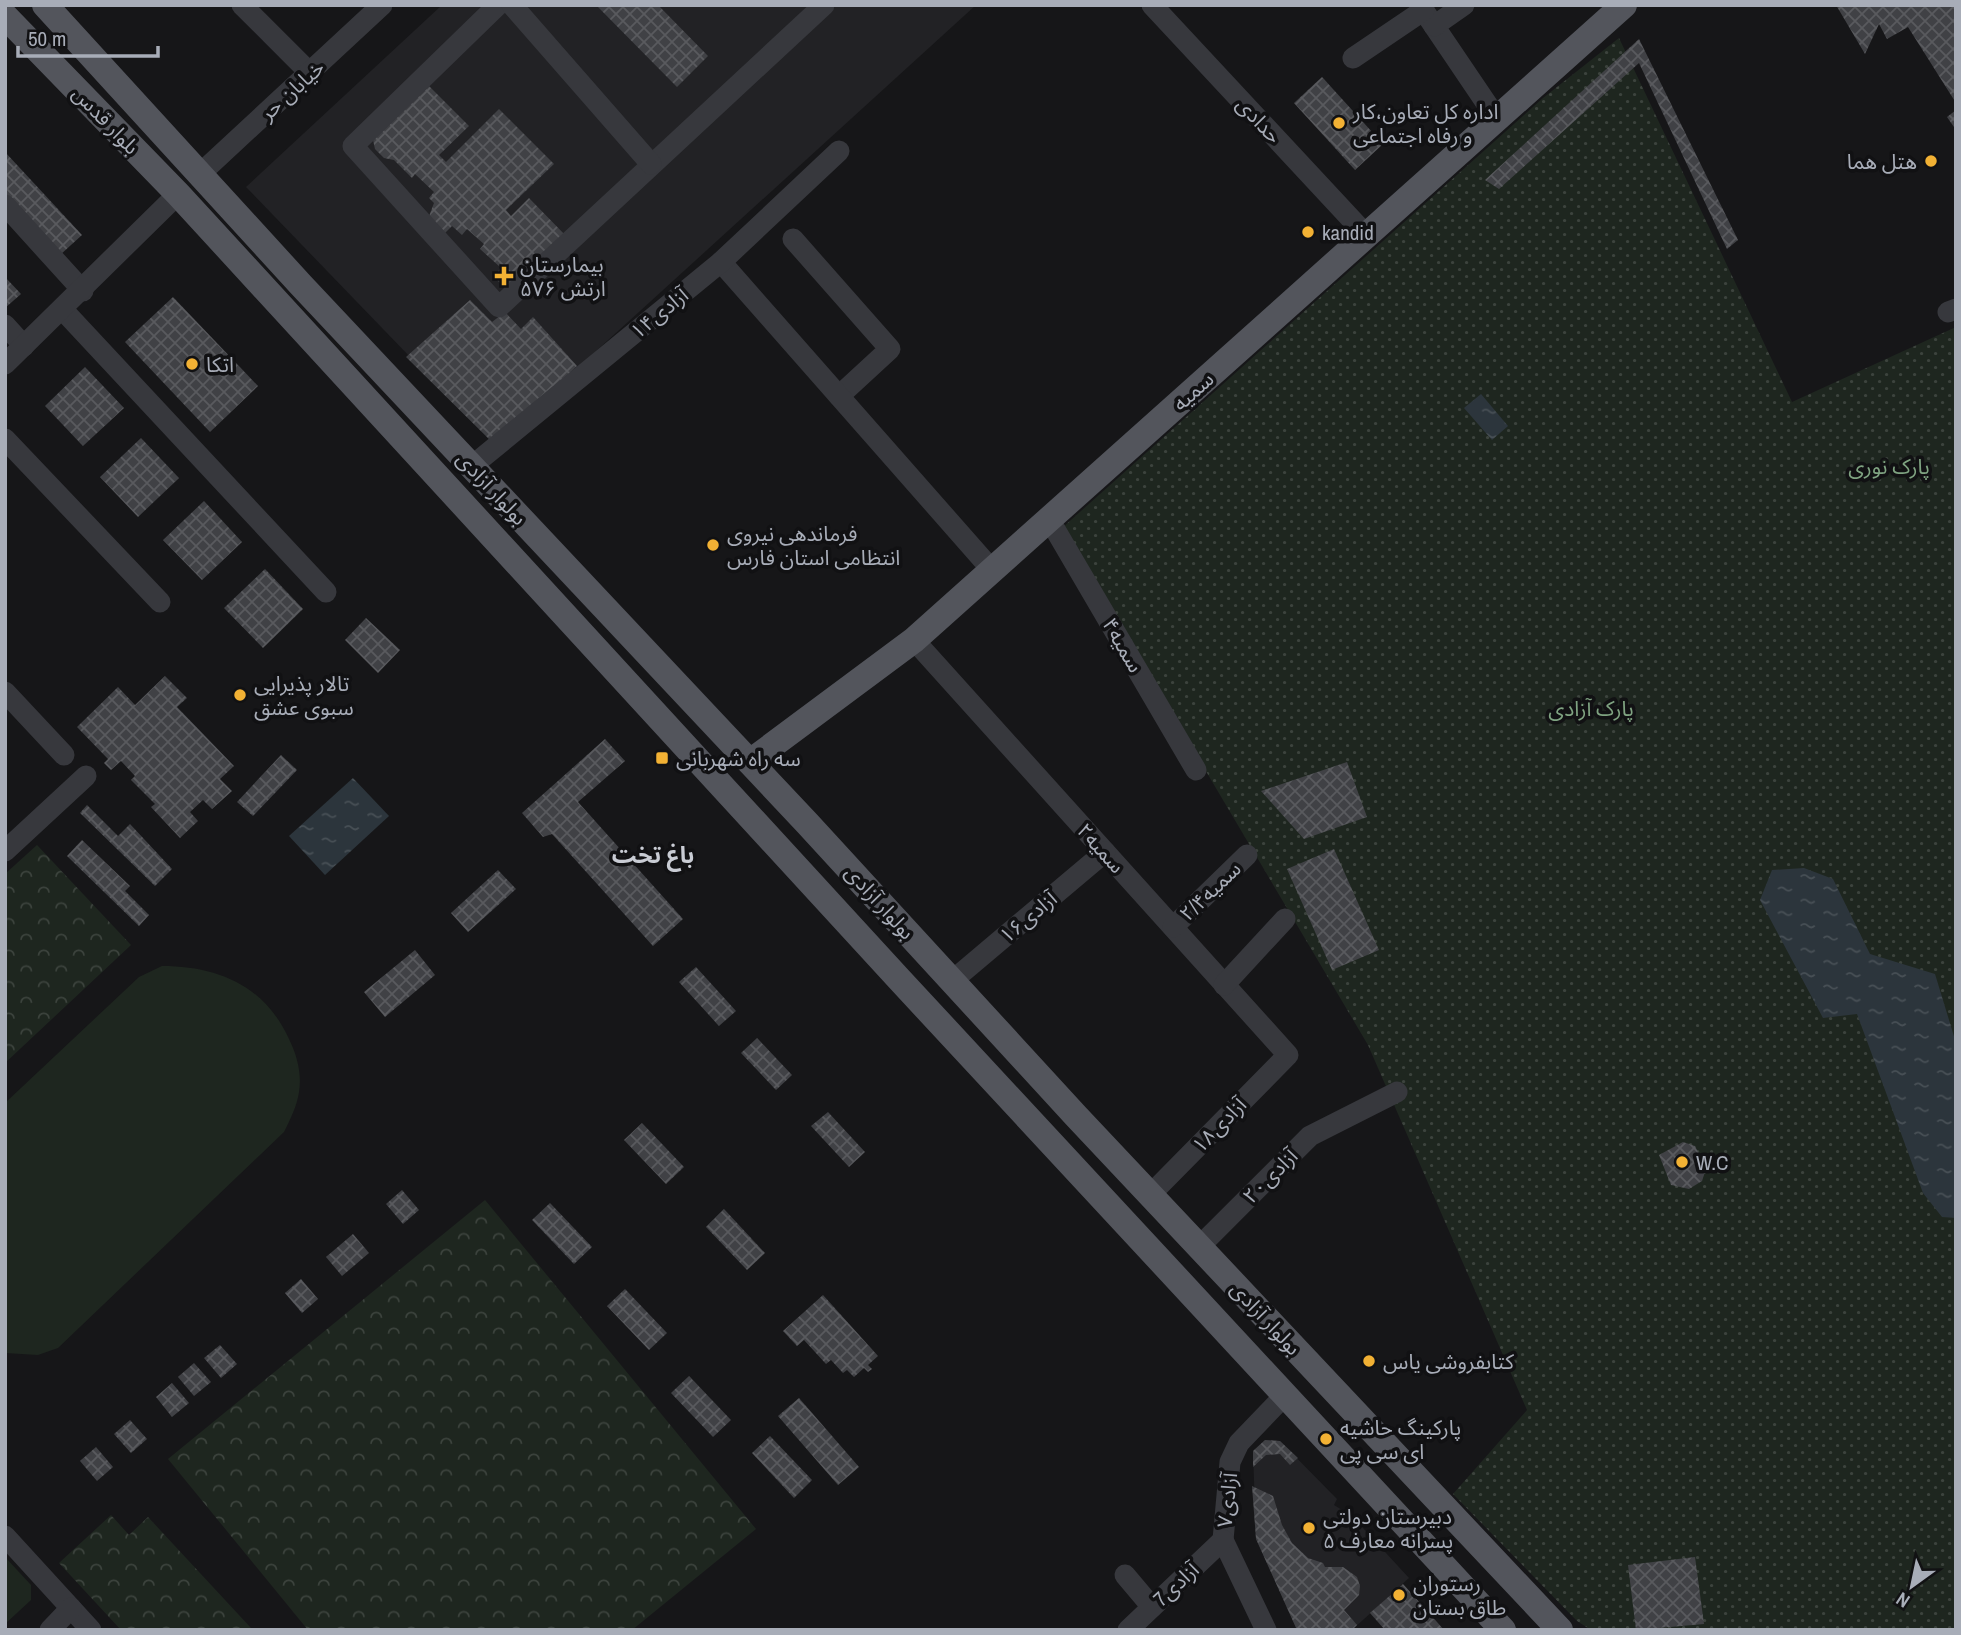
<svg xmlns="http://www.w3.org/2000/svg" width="1961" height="1635" viewBox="0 0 1961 1635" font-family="'Archivo Narrow','Noto Sans Arabic',sans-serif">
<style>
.built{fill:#222225}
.green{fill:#1e261f}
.forest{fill:url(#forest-crowns)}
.park{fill:url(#park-dots)}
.water{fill:url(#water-ripples)}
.building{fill:url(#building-cross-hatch)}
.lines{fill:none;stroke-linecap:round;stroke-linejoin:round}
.minor{stroke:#37383d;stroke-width:21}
.major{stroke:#53555c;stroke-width:26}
.poi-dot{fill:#f2b134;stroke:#111113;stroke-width:2.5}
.labels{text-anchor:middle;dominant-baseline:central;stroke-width:7;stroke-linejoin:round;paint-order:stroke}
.street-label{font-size:21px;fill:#a8adb8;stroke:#111113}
.poi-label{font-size:21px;fill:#a8adb8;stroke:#111113;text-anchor:start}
.park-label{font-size:21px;fill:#7fa381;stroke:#111113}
.neighbourhood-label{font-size:23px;font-weight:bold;fill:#c9ccd4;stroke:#111113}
</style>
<defs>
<pattern id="forest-crowns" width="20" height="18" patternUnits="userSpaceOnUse" patternTransform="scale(1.75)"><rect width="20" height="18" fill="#1e261f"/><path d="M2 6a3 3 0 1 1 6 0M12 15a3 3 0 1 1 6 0" fill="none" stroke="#3c433d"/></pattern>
<pattern id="park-dots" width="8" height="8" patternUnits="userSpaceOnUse" patternTransform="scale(1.75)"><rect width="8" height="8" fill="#1e261f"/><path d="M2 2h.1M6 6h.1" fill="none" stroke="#3c433d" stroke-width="1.8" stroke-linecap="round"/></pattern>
<pattern id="water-ripples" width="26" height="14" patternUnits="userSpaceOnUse" patternTransform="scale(1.75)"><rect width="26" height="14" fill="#2c353c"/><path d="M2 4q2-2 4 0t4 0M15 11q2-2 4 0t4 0" fill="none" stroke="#485056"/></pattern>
<pattern id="building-cross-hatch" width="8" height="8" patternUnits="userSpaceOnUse" patternTransform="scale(1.75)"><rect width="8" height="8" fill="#404145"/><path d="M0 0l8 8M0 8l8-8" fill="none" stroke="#595a5e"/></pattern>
</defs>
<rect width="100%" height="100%" fill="#161618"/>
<g class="built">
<polygon points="442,5 976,5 494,444 246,187"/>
<polygon points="1265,1440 1280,1441 1337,1499 1334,1505 1352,1516 1409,1578 1352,1630 1297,1630 1256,1539 1253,1451"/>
</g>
<g class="green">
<path d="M162,966C218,966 265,986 289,1039C297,1055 302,1074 299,1092C297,1106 290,1120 284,1132L58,1348L38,1355L5,1353V1103L139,977Z"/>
<polygon points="5,1557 31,1585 31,1600 5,1624"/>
</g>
<g class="forest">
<polygon points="37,845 131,945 5,1063 5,874"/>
<polygon points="485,1200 756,1529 632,1630 308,1630 168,1459"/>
<polygon points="111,1515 129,1535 148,1517 251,1628 121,1630 59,1563"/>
</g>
<polygon class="park" points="1619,38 1792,402 1956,327 1956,1630 1591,1630 1577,1621 1453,1494 1527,1410 1368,1045 1062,528 1543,98"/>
<g class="water">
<polygon points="1481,394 1508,426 1492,440 1464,408"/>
<polygon points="353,778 389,816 325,875 289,836"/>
<polygon points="1804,868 1833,879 1870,954 1935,974 1956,1043 1956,1218 1942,1217 1923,1193 1857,1014 1823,1018 1760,900 1772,870"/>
</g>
<g class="building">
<polygon points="596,5 658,5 708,56 677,87"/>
<polygon points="1836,5 1956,5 1956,103 1908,27 1887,39 1879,24 1865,54"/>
<polygon points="1639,39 1738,240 1727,249 1639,63 1499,189 1485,180"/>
<polygon points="1322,77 1383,144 1355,170 1294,103"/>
<polygon points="429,86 469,126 439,155 446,162 499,109 554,164 506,210 511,216 529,198 567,237 506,289 496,279 500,267 480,249 484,244 467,229 462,235 452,226 444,234 428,219 434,203 429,198 434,192 415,174 412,178 394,160 384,158 375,149 373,140"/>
<polygon points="1956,110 1956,130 1947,117"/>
<polygon points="5,152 82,235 60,255 5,196"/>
<polygon points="5,277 21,294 5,308"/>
<polygon points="173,297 258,386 210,432 125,342"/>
<polygon points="470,300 492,322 505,312 521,329 533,317 577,366 494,444 406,357"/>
<polygon points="85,367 124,408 83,446 45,406"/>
<polygon points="141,438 179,478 138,517 100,477"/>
<polygon points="204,501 242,542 202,580 163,540"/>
<polygon points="265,569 303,609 263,648 224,608"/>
<polygon points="366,618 400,650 378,673 345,640"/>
<polygon points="165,676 187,698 177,707 234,766 220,779 232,791 212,809 203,800 190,812 198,821 180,838 151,807 155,804 131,780 135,776 121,761 111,770 104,763 108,759 77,727 118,687 135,705"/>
<polygon points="605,739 625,761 578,802 683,919 653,946 552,834 543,837 522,813"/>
<polygon points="281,755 297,770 253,816 237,802"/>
<polygon points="1347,762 1367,817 1304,839 1261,791"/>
<polygon points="87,805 118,836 130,824 172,869 155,886 80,813"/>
<polygon points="82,840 130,886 125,891 149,915 139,926 67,856"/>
<polygon points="1334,849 1379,950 1332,970 1287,869"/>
<polygon points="498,870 516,889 468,932 451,913"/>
<polygon points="415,950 435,975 385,1017 364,992"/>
<polygon points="696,967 736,1011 719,1026 679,982"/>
<polygon points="757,1038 792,1075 776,1090 741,1053"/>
<polygon points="828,1112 865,1152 849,1167 811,1126"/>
<polygon points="642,1123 684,1167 666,1184 624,1140"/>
<polygon points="1683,1142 1695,1146 1706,1169 1702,1181 1689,1189 1671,1185 1659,1155"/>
<polygon points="402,1190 419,1210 403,1224 386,1204"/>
<polygon points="550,1203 592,1247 574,1264 532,1220"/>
<polygon points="724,1209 765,1253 747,1270 706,1227"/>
<polygon points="353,1234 369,1253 342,1276 326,1257"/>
<polygon points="301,1279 318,1299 302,1313 285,1293"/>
<polygon points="625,1289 667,1333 649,1350 607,1306"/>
<polygon points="823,1295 878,1356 868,1365 872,1369 868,1372 864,1368 854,1377 847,1370 843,1373 831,1360 826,1364 804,1340 797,1346 783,1331"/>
<polygon points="220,1345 237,1364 221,1378 204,1358"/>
<polygon points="194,1363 211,1382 194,1396 178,1377"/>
<polygon points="689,1376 731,1420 713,1437 671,1393"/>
<polygon points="172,1383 189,1403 172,1417 156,1397"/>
<polygon points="799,1398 859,1467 838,1485 778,1416"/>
<polygon points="130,1420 147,1439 131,1453 114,1434"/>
<polygon points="770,1436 812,1480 794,1498 752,1453"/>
<polygon points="1265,1440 1280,1441 1298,1458 1290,1465 1280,1454 1266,1455 1253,1467 1253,1451"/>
<polygon points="96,1447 113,1467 97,1481 80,1461"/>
<polygon points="1252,1486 1273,1496 1282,1525 1292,1543 1308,1558 1323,1563 1325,1567 1343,1567 1357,1577 1360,1586 1359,1595 1344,1610 1357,1625 1352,1630 1297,1630 1256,1539"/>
<polygon points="1695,1557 1704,1624 1636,1630 1628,1565"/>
<polygon points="1403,1584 1430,1614 1444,1630 1385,1630 1370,1613"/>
</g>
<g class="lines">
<g class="minor">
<polyline points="242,5 311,74"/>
<polyline points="498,5 353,146 499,307 824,5"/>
<polyline points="512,5 651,164"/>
<polyline points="1152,5 1367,236"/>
<polyline points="1420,5 1497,119"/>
<polyline points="1434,26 1464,5"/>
<polyline points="1353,58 1424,10"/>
<polyline points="200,174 382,5"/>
<polyline points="5,205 83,291"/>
<polyline points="793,239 890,349 839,396"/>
<polyline points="721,262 992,570"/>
<polyline points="63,310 326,592"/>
<polyline points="1948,312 1956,309"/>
<polyline points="5,325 24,346"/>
<polyline points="5,364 178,194"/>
<polyline points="5,439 160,602"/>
<polyline points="472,466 721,262 839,151"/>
<polyline points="1049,519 1196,770"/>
<polyline points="914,640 1288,1055 1150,1195"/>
<polyline points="5,692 64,755"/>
<polyline points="5,851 86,776"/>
<polyline points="1173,927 1247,855"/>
<polyline points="952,981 1105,852"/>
<polyline points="1224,985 1285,919"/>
<polyline points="1200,1246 1310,1136 1397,1092"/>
<polyline points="5,1536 91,1630"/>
<polyline points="1223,1540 1230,1462 1239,1443 1285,1395"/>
<polyline points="1223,1540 1266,1630"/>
<polyline points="1125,1575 1152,1607"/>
<polyline points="50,1630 71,1608"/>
<polyline points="1128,1630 1223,1540"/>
</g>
<g class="major">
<polyline points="45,5 301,285 807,823 1076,1116 1560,1630"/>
<polyline points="5,16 178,194 899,979 1503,1630"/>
<polyline points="750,762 914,640 1624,5"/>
</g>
</g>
<g class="poi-dot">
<circle cx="1339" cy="123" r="7"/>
<circle cx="1931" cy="161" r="7"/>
<circle cx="1308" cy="232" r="7"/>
<path d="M500.5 265.5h7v7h7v7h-7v7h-7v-7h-7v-7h7z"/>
<circle cx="192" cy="364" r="7"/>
<circle cx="713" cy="545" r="7"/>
<circle cx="240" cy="695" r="7"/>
<rect x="655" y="751" width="14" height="14" rx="3.5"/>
<circle cx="1682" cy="1162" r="7"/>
<circle cx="1369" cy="1361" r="7"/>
<circle cx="1326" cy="1439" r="7"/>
<circle cx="1309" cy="1528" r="7"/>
<circle cx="1399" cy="1595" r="7"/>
</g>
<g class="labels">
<g class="street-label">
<text transform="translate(292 90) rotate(-42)">خیابان حر</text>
<text transform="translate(106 120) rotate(46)">بلوار قدس</text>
<text transform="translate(1259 120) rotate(47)">حدادی</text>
<text transform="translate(659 313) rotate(-39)">آزادی۱۴</text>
<text transform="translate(1193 391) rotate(-42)">سمیه</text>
<text transform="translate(492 488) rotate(47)">بولوار آزادی</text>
<text transform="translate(1123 645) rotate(60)">سمیه۴</text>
<text transform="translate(1101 848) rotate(48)">۲سمیه</text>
<text transform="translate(1210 891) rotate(-44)">سمیه۲/۴</text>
<text transform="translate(880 902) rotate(48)">بولوار آزادی</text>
<text transform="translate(1028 917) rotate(-40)">آزادی۱۶</text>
<text transform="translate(1219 1125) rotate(-46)">آزادی۱۸</text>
<text transform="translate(1270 1176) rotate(-45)">آزادی۲۰</text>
<text transform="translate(1266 1318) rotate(47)">بولوار آزادی</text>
<text transform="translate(1227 1500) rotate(-84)">آزادی۷</text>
<text transform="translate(1176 1584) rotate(-43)">7آزادی</text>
</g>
<g class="poi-label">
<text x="1353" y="111">اداره کل تعاون،کار<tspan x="1353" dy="24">و رفاه اجتماعی</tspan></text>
<text x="1917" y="161" text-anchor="end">هتل هما</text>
<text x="1322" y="232">kandid</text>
<text x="520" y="264">بیمارستان<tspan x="520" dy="24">۵۷۶ ارتش</tspan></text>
<text x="206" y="364">اتکا</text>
<text x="727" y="533">فرماندهی نیروی<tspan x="727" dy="24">انتظامی استان فارس</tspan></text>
<text x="254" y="683">تالار پذیرایی<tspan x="254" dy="24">سبوی عشق</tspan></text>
<text x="676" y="758">سه راه شهربانی</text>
<text x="1696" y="1162">W.C</text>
<text x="1383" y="1361">کتابفروشی یاس</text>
<text x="1340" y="1427">پارکینگ حاشیه<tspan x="1340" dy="24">ای سی پی</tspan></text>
<text x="1323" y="1516">دبیرستان دولتی<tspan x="1323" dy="24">پسرانه معارف ۵</tspan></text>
<text x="1413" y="1583">رستوران<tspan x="1413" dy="24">طاق بستان</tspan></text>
</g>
<g class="park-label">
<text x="1889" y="466">پارک نوری</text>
<text x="1591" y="708">پارک آزادی</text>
</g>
<g class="neighbourhood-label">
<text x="653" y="854">باغ تخت</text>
</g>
</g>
<rect width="1961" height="1635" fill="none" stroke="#a8adb8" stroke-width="14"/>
<g transform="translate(1912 1586) rotate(213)" stroke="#111113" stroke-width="5" paint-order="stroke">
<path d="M0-5L12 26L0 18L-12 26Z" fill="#a8adb8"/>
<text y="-10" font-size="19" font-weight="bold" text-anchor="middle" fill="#a8adb8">N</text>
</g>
<path d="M18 46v10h140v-10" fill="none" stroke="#a8adb8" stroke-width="3.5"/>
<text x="28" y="46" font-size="21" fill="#a8adb8" stroke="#111113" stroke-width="5" paint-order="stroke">50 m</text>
</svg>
